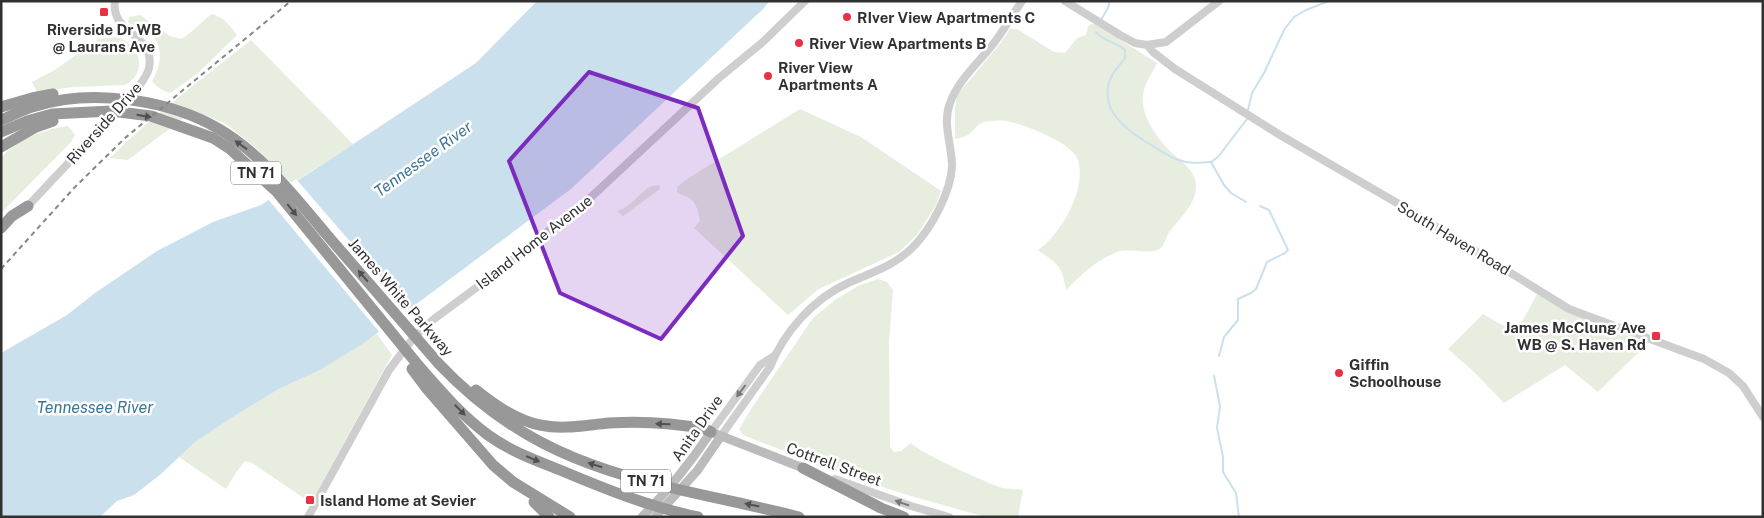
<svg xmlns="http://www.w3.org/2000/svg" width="1764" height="518" viewBox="0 0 1764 518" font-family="'Public Sans',sans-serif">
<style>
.green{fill:#e7eedf}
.water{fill:#cbe0ed}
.pier{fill:#fff}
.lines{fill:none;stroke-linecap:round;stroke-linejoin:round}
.stream{stroke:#cbe0ed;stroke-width:2}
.tertiary{stroke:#cecece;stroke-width:8}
.secondary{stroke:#bbb;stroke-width:9}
.motorway{stroke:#989898;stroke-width:11}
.rail{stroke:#868686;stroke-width:2;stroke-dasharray:5 4;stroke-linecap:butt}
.oneway{fill:#505050}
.oneway2{fill:#787878}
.marked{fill:#7b2cbf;fill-opacity:0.2;stroke:#7b2cbf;stroke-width:4;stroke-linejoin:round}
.poi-dot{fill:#e83243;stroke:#fff;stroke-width:2}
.labels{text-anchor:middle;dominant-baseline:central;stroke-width:5;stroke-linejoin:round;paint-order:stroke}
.shield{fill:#fff;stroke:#6f6f6f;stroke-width:1}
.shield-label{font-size:14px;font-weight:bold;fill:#313131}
.poi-label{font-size:15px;font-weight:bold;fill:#313131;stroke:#fff;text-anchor:start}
.street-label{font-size:15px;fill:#313131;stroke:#fff}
.water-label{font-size:16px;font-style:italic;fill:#3c7495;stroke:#fff}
</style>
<rect width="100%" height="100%" fill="#fff"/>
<g class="green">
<path d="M212,14C224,18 230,25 237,35L199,72L171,93C162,91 158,88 152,81C161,67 165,44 149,33C142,29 134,28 128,22L129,17L140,15L170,36L181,39C193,32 201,22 212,14Z"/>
<path d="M1091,24H1095L1157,63C1153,72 1146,81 1144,90C1138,110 1154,134 1167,148C1177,159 1196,169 1196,186C1196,206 1178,219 1168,234C1166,238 1164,245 1161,248C1152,256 1129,247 1117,252C1096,260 1081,275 1066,290C1062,265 1058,265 1038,250C1061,234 1087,189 1078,160C1073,143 1023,124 1007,121C1000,120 990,121 984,122C976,125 975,130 969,134C966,137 959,138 955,139V108L957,95L999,45L1010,29H1017L1054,52L1065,53L1077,38L1086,35L1088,27Z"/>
<path d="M115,37C140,41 149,73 125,85L73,87L37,92L32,82L53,71L99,39Z"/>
<path d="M251,40L353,144L292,184L258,150L225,123L193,111L128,160L110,158C153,115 203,78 251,40Z"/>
<path d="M800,109L861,137L941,191L936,205L917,235L899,252L819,289L788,315L694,228L700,221C698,213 697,202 689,198C685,195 681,196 677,192V187L687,179Z"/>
<path d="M68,126L75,135L71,142L1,213V157C20,139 43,129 68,126Z"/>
<path d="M659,185L660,189L623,216L617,211C634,207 642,185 659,185Z"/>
<path d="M878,279L887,282L893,290L889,342L890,447L894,452L901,451L911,443C918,452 989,484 1003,488C1009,489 1017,489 1023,490L1018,517H986L914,497L867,482L779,449L743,435L739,429L751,409L813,318L835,300L858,286Z"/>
<polygon points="1537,294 1568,311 1637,340 1640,343 1640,351 1598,392 1565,365 1504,403 1474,372 1448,349 1483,314 1516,333"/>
<polygon points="377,334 392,355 311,503 252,463 245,461 237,471 226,489 179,457 194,443 228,420 279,389 320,370"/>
</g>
<polygon class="water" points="537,1 770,1 762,10 571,189 364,343 320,370 279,389 228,420 194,443 161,474 134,495 117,501 100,517 1,517 1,353 67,315 95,293 157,251 213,222 261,205 267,201 476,63"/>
<polygon class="pier" points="296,179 411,312 381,334 267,198"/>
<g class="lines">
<g class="stream">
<polyline points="1101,20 1108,8 1110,1"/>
<path d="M1096,32C1100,40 1117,42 1125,50V58C1118,67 1109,76 1108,88C1103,117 1136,136 1156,148C1163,152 1169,157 1176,159C1188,164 1199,163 1211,162L1224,185L1231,193L1246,202"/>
<polyline points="1248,110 1252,93 1264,73 1284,30 1294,17 1306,10 1329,1"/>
<polyline points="1211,162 1218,157 1247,119"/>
<polyline points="1219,356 1224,337 1238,320 1238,299 1251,293 1256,289 1267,262 1285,253 1288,250 1269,210 1260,206"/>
<polyline points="1214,376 1220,406 1217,428 1223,457 1223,472 1236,493 1239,517"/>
</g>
<g class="tertiary">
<polyline points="1065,1 1120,35 1135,43 1147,45 1166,42 1219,1"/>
<polyline points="1147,45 1153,52 1175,69 1280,135 1404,207 1569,309 1704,359 1729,373 1743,386 1763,417"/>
<path d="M26,208L135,92C140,84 147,77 149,68C156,34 110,34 115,1"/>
<polyline points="711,432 760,365 774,356"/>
<path d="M721,436L770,367C784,332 813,299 848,283C872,272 893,267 913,247C931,229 951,192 952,166C952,145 942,124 950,103C958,81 975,66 990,48C1002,34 1011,17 1022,1"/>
<polyline points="835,479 911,506 949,517"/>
<polyline points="308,517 389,370 414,337 434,319 488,279 589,199 719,78 764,41 805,1"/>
</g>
<g class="secondary">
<path d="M642,517C668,491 690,463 711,432L803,468"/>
<polyline points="655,517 697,471 721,436"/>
</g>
<g class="motorway">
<polyline points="1,107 32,98 53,94"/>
<path d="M1,120C13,115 24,109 36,106C92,88 170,100 219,129C263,155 295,197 327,235C364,278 402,321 439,364C477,404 523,437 575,458C645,487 726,498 799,517"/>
<path d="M1,132L27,121L52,114L111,111L151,116L213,138L230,149L277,192L418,365C440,390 461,415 488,435C510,451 535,460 560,470C605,489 650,507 698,517"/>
<polyline points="1,147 36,127 53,121"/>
<polyline points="1,228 12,216 28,206"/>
<polyline points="412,369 427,389 493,465 513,482 570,517"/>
<path d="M476,390C495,405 516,420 540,425C563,430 586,425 609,423C641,421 674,423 705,429L711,432"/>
<polyline points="803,468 881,508 904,517"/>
<polyline points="534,502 549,517"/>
</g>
<polyline class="rail" points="1,269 74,188 125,138 291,1"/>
</g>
<defs><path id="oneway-solid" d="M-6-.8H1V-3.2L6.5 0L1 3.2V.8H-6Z" transform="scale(1.25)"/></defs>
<g class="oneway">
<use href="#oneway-solid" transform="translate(144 116) rotate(9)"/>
<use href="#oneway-solid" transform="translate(241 145) rotate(-144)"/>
<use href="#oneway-solid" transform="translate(292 210) rotate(51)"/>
<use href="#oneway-solid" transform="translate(363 276) rotate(-131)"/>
<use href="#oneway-solid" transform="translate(460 410) rotate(45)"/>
<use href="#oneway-solid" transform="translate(663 424) rotate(-178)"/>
<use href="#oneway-solid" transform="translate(533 459) rotate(23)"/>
<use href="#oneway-solid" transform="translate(595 465) rotate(-162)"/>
<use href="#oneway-solid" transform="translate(752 505) rotate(-168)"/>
</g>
<g class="oneway2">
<use href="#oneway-solid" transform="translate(741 391) rotate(127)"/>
<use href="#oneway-solid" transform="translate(902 503) rotate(-161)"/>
</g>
<path class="marked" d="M589,72L698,108L743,236L661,339L560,293L509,161Z"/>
<g class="poi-dot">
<rect x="99" y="7" width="10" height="10" rx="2.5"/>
<circle cx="847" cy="17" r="5"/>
<circle cx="799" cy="43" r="5"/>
<circle cx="768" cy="76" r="5"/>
<rect x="1651" y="331" width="10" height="10" rx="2.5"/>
<circle cx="1339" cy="373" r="5"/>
<rect x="305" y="495" width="10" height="10" rx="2.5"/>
</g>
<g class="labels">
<g class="shield">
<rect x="231" y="161.5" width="50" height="23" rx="4"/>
<rect x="621" y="469.5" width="50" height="23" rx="4"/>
</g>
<g class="shield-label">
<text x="256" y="173">TN 71</text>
<text x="646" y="481">TN 71</text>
</g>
<g class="poi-label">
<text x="857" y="17">RIver View Apartments C</text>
<text x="104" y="29" text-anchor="middle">Riverside Dr WB<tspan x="104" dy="17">@ Laurans Ave</tspan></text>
<text x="809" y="43">River View Apartments B</text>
<text x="778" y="67">River View<tspan x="778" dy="17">Apartments A</tspan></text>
<text x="1646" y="327" text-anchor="end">James McClung Ave<tspan x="1646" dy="17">WB @ S. Haven Rd</tspan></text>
<text x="1349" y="364">Giffin<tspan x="1349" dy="17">Schoolhouse</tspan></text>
<text x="320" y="500">Island Home at Sevier</text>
</g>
<g class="street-label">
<text transform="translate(104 123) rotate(-48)">Riverside Drive</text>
<text transform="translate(1454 238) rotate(31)">South Haven Road</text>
<text transform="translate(534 242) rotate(-38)">Island Home Avenue</text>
<text transform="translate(401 297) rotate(49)">James White Parkway</text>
<text transform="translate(697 428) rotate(-55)">Anita Drive</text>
<text transform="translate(834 464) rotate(20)">Cottrell Street</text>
</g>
<g class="water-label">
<text transform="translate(423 159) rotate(-36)">Tennessee River</text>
<text x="95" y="407">Tennessee River</text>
</g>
</g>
<rect width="1764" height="518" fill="none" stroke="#313131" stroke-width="5"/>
</svg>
